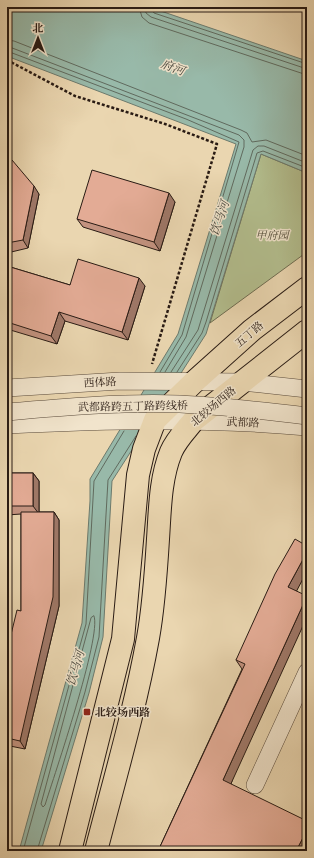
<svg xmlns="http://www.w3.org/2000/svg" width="314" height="858" viewBox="0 0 314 858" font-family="'Libre Caslon Text','Noto Serif SC',serif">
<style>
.green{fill:#b3be8e;stroke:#6e6c51}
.water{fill:#98b9a9;stroke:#6c7a6d}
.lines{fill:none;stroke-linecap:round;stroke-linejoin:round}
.shore{stroke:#606a5e;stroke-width:1}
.minor-casing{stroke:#594a3b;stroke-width:18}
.major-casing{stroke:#291b14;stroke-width:24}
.path{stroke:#291b14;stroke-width:2.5;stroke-dasharray:3 2;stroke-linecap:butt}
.minor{stroke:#f1e4cc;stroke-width:17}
.major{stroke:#ead6b0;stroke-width:22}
.minor-bridge-casing{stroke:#594a3b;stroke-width:18;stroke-linecap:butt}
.minor-bridge{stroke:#f1e4cc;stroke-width:17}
.wall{fill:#c39380;stroke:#291b14}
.shaded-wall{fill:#9f7868;stroke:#291b14}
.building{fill:#e3ab95;stroke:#291b14}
.poi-dot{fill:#8f2418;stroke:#f1e4cc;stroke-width:1.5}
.labels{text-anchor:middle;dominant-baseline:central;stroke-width:3;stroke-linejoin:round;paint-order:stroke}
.park-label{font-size:11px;font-style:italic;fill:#524c39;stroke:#f1e4cc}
.street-label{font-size:11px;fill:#291b14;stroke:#f1e4cc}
.poi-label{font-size:11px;font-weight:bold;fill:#291b14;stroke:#f1e4cc;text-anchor:start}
.water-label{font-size:12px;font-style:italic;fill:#4a4a41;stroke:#f1e4cc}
</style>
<rect width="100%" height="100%" fill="#ead6b0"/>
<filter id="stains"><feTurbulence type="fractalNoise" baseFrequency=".005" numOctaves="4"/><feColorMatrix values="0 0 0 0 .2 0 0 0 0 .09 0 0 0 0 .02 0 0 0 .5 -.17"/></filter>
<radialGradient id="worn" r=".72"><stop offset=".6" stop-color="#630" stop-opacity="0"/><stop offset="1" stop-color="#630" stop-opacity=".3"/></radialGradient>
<polygon class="green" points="261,154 307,173 307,252 210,323"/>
<polygon class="water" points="7,7 149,7 307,61 307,173 261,154 206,334 112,481 103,637 89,693 41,851 19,851 82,623 90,501 90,479 178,334 236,144 12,58 7,54"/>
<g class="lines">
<g class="shore">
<polyline points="139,7 142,17 149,23 307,75"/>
<polyline points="145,7 146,13 151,17 307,69"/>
<polyline points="150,7 154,13 307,64"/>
<polyline points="7,40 14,41 241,130 247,133 252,142 266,140 307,156"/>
<polyline points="7,46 239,135 244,140 244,147 186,337 165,372"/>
<polyline points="7,51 186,119 239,142 182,335 160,372"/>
<polyline points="171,372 198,330 253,150 258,146 264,146 307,163"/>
<polyline points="177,372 202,333 206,322 257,153 263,151 307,168"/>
<path d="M94,616C102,636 54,776 45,805L43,807L41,804L91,618Z"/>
<polyline points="23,851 86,624 94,481 124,431"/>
<polyline points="37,851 85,692 99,637 108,480 136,436"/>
</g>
<g class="minor-casing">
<g id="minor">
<polyline points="7,388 120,381 242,382 307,389"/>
<path d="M7,425C107,420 207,418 307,427"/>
<polyline points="255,785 307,672"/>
</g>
</g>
<g class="major-casing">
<g id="major">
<polyline points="70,851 123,639 138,475 144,449 155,420 194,382 252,330 307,288"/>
<path d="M96,851C114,781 135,710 148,638C154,605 156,572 158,539C160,510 160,479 171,452C176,440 186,430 194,420L307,331"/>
</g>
</g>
<polyline class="path" points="7,60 75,96 165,124 217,144 152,364"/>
<use href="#minor" class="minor"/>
<use href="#major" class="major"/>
<g class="minor-bridge-casing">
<path id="minor-bridge" d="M7,412C64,407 122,402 180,404C223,406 265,411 307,416"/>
</g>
<use href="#minor-bridge" class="minor-bridge"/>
</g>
<g class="wall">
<polygon points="7,162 39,194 28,248 7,253"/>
<polygon points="175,202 160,251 83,227 77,219"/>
<polygon points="7,266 70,285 145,286 128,340 65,321 57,344 7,329"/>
<polygon points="307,458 307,489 304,485"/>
<polygon points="7,473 33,473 39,481 39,512 54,512 59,520 59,606 25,749 10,746 7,758 7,651 21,611 21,514 7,515"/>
<polygon points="307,546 307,571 296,591 231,784 307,850 306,851 158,851 242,669 236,660"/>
</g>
<g class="shaded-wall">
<polygon points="34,186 39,194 28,248 23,240"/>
<polygon points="169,193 175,202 160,251 154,242"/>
<polygon points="139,278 145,286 128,340 122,332"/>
<polygon points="59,312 65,321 57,344 51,336"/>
<polygon points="33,473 39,481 39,514 33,506"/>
<polygon points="54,512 59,520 59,606 25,749 20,741"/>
<polygon points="307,552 307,571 294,596 288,587"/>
<polygon points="307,596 307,617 229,788 223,780"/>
<polygon points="7,741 10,746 7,758"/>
<polygon points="307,830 307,850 306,851 296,851"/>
</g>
<g class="building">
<polygon points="12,160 34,186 23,240 7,243 7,162"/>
<polygon points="92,170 169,193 154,242 77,219"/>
<polygon points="78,259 139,278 122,332 59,312 51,336 7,322 7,266 70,285"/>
<polygon points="307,458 307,485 304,485"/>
<rect x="7" y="473" width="26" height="33"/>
<polygon points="307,503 307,522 306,522"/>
<polygon points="21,512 54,512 53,597 20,741 7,738 7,651 17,610 21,611"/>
<polygon points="295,539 307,546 307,552 288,587 307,596 223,780 307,821 307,830 296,851 158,851 245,664 236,660 275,574"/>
</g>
<rect class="poi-dot" x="83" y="708" width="8" height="8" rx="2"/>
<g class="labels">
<g class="park-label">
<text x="272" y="235">甲府园</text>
</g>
<g class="street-label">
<text transform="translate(249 334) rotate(-40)">五丁路</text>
<text transform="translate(100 382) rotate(-3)">西体路</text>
<text transform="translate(133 406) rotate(-1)">武都路跨五丁路跨线桥</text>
<text transform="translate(213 406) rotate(-40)">北较场西路</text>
<text transform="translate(243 422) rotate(3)">武都路</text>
</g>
<g class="poi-label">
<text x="95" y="712">北较场西路</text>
</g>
<g class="water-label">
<text transform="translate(173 67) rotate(20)">府河</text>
<text transform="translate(219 218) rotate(-71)">饮马河</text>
<text transform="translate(75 668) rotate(-74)">饮马河</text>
</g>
</g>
<rect width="314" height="858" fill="none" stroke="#ead6b0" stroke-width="24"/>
<rect x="8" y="8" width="298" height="842" fill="none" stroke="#291b14" stroke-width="2"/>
<rect x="12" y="12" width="290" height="834" fill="none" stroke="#291b14"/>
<g transform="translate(38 38)" stroke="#f1e4cc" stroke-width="3" paint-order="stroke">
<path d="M0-3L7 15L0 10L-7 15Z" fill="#291b14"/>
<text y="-6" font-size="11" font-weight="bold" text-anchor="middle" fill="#291b14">北</text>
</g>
<rect width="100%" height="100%" filter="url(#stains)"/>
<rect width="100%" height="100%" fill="url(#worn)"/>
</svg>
